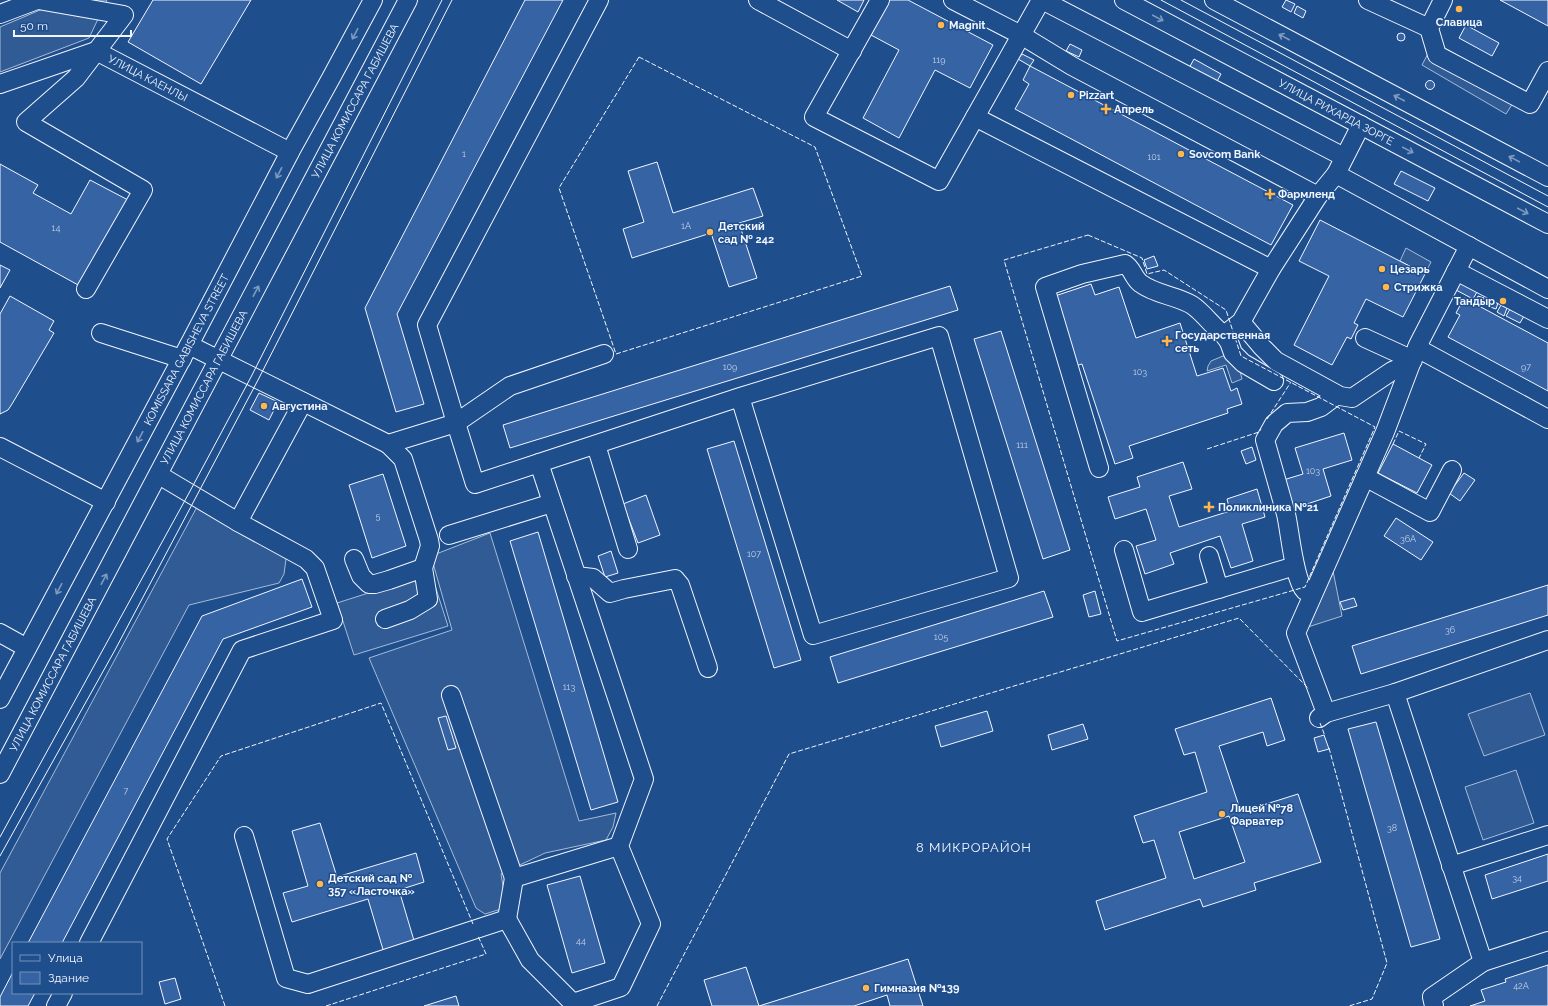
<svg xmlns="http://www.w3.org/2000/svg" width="1548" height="1006" viewBox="0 0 1548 1006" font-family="Raleway,sans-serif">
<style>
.built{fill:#305b95;stroke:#a8bbd7}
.building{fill:#3563a3;stroke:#f2f6ff;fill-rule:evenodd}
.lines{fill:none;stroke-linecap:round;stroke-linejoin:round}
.minor-casing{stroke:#f2f6ff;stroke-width:20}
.minor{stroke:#1f4e8c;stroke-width:18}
.tram{stroke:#f2f6ff;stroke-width:1}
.fence{stroke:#f2f6ff;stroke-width:1;stroke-dasharray:5 2;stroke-linecap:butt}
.oneway{stroke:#7e9ac0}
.poi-dot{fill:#ffb74d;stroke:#1f4e8c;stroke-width:1.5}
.labels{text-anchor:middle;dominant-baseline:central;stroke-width:3;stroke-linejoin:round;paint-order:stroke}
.number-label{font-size:9px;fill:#c3d1e8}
.poi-label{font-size:11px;font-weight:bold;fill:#f2f6ff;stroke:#1f4e8c;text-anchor:start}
.street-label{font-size:11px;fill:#f2f6ff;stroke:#1f4e8c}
.quarter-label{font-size:13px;letter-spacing:1px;fill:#f2f6ff;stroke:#1f4e8c}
</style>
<rect width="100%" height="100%" fill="#1f4e8c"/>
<g class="built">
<polygon points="58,0 107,0 89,38 0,72 0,27 59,2"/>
<polygon points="1434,42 1521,90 1506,114 1422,65"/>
<polygon points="1406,248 1431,262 1425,274 1400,261"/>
<polygon points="1223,356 1228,356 1240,371 1242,379 1232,383 1226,365 1207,371 1208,366 1211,361"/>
<polygon points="198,505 281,552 286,559 284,574 279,583 189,605 0,959 0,873"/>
<polygon points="490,533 579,821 616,813 613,827 606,840 545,853 501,874 504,892 501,909 485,914 476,908 369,658 452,630 431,556"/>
<polygon points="1333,571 1342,616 1308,627"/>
<polygon points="431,573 448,626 354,655 337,603"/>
<polygon points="1530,693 1545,735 1484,756 1468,714"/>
<polygon points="1516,770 1534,823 1483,840 1465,787"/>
</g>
<g class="building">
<polygon points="153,0 251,0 201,84 128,42"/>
<polygon points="525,0 563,0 397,314 424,404 396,412 365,308"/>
<polygon points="837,0 864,0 858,12"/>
<polygon points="889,0 908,0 993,45 970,88 935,70 899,138 863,118 899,50 871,35"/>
<polygon points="1286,0 1295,4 1291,12 1282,7"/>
<polygon points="1500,0 1548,0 1548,26"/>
<polygon points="1459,5 1462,7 1459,13 1456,11"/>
<polygon points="1297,6 1306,11 1303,18 1294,13"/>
<polygon points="1466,25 1499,43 1492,56 1459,38"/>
<circle cx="1401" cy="37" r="4"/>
<polygon points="1070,44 1082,50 1079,57 1066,51"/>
<polygon points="1022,54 1034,60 1030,66 1018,59"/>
<polygon points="1194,59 1221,74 1215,85 1188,70"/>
<polygon points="1030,66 1293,205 1271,245 1015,109 1029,84 1023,80"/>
<circle cx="1430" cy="85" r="4.5"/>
<polygon points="657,162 673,213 753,188 763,216 739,223 757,278 729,287 711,233 632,258 623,229 644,222 628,171"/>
<polygon points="0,164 38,185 33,193 71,214 90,180 128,200 80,286 0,242"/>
<polygon points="1401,171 1435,188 1428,201 1394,184"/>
<polygon points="1320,220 1425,274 1403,317 1366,299 1354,323 1358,325 1351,339 1347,337 1332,365 1294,345 1329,276 1299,261"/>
<polygon points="1154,256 1158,266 1147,269 1144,260"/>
<polygon points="0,265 10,270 0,288"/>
<polygon points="1460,281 1478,290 1473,299 1456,290"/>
<polygon points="1091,284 1095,295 1119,287 1136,338 1180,323 1197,376 1223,368 1231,391 1237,388 1242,404 1227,409 1228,413 1129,446 1133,458 1115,464 1082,364 1075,366 1052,297"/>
<polygon points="950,286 958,310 510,448 503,425"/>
<polygon points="10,296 54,321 49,330 54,333 12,404 8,410 0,414 0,314"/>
<polygon points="1478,296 1484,298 1482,303 1476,300"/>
<polygon points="1464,298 1548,343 1548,391 1448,337 1460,315 1456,313"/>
<polygon points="1493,301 1498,303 1496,309 1490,307"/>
<polygon points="1501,305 1507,308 1504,316 1497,312"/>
<polygon points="1510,309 1524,316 1520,323 1506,316"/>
<polygon points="1001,331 1070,550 1043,559 974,339"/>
<polygon points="259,393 278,402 269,420 250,410"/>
<polygon points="1344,433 1352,460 1323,469 1331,496 1289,510 1280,481 1303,474 1295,448"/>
<polygon points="734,441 801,660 774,668 707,449"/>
<polygon points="1393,444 1432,465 1417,493 1378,473"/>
<polygon points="1252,447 1256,460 1246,464 1241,451"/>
<polygon points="1183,462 1192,489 1169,496 1179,527 1230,511 1227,499 1257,489 1265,517 1242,524 1253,561 1231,568 1220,536 1170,553 1174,564 1145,574 1136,546 1156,540 1146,509 1115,519 1108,497 1140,487 1137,477"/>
<polygon points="1464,473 1475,480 1460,501 1449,493"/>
<polygon points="383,474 406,546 372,558 349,485"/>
<polygon points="646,495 660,535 638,543 623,504"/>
<polygon points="1396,518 1433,542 1421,560 1384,536"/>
<polygon points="538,532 618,802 591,810 510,541"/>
<polygon points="611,551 618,573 605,577 598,556"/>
<polygon points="302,579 312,607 223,639 62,943 28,943 202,616"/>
<polygon points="1548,585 1548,615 1361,674 1352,646"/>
<polygon points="1044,591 1053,617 838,683 830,657"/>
<polygon points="1095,591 1101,614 1089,617 1083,595"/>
<polygon points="1354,598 1357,606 1343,610 1340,602"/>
<path d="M1271,698L1285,740L1267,746L1263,732L1219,746L1241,812L1298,794L1321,862L1254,883L1256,890L1203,907L1200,899L1105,930L1096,901L1166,878L1154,840L1143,843L1134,816L1207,792L1195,752L1184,755L1175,729ZM1229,816L1245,862L1194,879L1179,832Z"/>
<polygon points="987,711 993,731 941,747 935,726"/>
<polygon points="446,716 456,748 448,750 438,718"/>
<polygon points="1376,722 1440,939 1411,947 1348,729"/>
<polygon points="1083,724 1088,739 1052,750 1048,735"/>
<polygon points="1324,735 1329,749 1318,752 1314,738"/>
<polygon points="320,823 337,877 416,853 424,882 399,890 415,944 384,953 368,899 292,922 283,893 308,886 292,831"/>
<polygon points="1548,854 1548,881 1492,899 1485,875"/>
<polygon points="580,876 605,963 572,973 547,885"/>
<polygon points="908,959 923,1006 890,1006 887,995 854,1006 712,1006 704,980 746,967 759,1006"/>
<polygon points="1548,965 1548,1006 1470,1006 1485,1001 1481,990 1506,982 1505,979"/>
<polygon points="13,972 13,993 35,993 28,1006 0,1006 0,997"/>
<polygon points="175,978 181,999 165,1004 159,982"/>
<polygon points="456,996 459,1006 424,1006"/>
</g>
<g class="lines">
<g class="minor-casing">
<g id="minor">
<polyline points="38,0 124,15 76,78 26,122 143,190 86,289"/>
<polyline points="758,0 852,51"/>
<polyline points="880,0 814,117 939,181 1041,0"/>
<polyline points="953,0 1021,35 1072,66 1318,196"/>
<polyline points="1042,0 1344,157"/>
<path id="s1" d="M1124,0L1548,224"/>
<polyline points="1214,0 1548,177"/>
<polyline points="1368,0 1429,28"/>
<polyline points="1443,0 1429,28 1437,55 1530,104 1548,71"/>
<polyline points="0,14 37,0"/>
<path id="s2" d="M0,84L96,51L290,152"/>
<polyline points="975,117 1271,269"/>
<polyline points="1361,125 1336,174 1548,289"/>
<polyline points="1456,271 1548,319"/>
<polyline points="1241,322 1262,347 1276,361 1340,396 1352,398 1392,371 1411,363"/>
<polyline points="101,333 182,359"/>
<polyline points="1224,335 1229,342 1233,353 1243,363 1274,381"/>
<polyline points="1365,338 1413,360"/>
<polyline points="189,345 388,444 456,423 427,325 599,0"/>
<polyline points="1417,348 1548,419"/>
<polyline points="596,445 628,549"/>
<polyline points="0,447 106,502"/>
<polyline points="539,463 740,397 939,336 1009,578 813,635 740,397"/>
<path d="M1099,468L1045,287L1082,274L1125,264C1132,268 1133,277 1140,283C1156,295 1175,295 1192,305C1204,313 1212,326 1224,335L1241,322L1271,269L1318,196L1336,174"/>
<polyline points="1365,477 1430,512 1452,470"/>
<polyline points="238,522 303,402"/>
<polyline points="449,535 552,503"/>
<polyline points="1124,550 1142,612 1295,566"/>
<polyline points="1209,556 1219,589"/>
<polyline points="354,559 361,576 369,584 375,584 389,580 423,568"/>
<polyline points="576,576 593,578 610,593 624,589 675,579 680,585 708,668"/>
<path d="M1315,588L1305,591C1294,580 1290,531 1286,514C1279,489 1272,465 1265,440L1274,424L1287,413L1307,412L1321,407L1337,395"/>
<polyline points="385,619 410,610 428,599 423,568 430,546 429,540 403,459 388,444"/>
<polyline points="0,633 27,648"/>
<polyline points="1395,693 1548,640"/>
<polyline points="451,695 514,878"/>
<path id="s3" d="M0,699L189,345L290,152L331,78L373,0"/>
<polyline points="1326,713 1296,633 1385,432 1418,345 1469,246"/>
<polyline points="1319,718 1326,713 1395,693 1483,962 1432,997 1434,1006"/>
<path id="s4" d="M0,774L408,0"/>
<polyline points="244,836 286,978 308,984 507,919 514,878 619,846"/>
<polyline points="1451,866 1548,835"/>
<polyline points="507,919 530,960 571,1001 576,1002 621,987 651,924 619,846 644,779 539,463 475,484 456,423 510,386 604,354"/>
<polyline points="89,943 242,650 333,620 315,568 306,559 238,522 159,475"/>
<polyline points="1483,962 1548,941"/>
<polyline points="56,1006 63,993"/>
</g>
</g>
<use href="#minor" class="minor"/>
<g class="tram">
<polyline points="1161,0 1548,207"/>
<polyline points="1181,0 1548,196"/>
<polyline points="0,837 189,493 251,377 442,0"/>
<polyline points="0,856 115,650 258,380 452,0"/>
</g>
<g class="fence">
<polygon points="639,57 815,147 862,276 616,354 559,188"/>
<polygon points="1088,235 1142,258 1147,274 1164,270 1226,310 1241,356 1375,427 1305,587 1117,641 1004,260"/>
<polyline points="1267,419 1291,382"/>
<polyline points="1393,444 1399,431 1426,444 1419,458"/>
<polyline points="1207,449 1259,432 1261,429"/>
<polyline points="1320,723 1325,736"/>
<polyline points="1329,748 1387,963 1372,999 1349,1006"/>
<polyline points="225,1006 167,839 221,756 381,703 473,924"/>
<polyline points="326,1006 486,954 478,936"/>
<polyline points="657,1006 789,754 1239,618 1309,689"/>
</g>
</g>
<defs><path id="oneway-shaft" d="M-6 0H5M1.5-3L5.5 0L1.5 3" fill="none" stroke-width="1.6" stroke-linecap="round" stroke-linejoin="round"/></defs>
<g class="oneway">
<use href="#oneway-shaft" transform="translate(1158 18) rotate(28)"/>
<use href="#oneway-shaft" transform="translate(355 34) rotate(118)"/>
<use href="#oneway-shaft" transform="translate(1284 37) rotate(-152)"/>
<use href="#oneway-shaft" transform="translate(1399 98) rotate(-152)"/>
<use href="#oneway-shaft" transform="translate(1408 150) rotate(28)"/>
<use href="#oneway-shaft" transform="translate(1514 159) rotate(-152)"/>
<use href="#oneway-shaft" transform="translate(279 173) rotate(117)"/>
<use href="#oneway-shaft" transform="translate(1523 211) rotate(28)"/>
<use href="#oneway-shaft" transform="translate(256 291) rotate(-62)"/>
<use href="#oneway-shaft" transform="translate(140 437) rotate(118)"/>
<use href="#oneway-shaft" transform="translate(104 579) rotate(-62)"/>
<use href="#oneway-shaft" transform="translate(59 589) rotate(118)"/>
</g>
<g class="poi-dot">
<circle cx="1459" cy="9" r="4"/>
<circle cx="941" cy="25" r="4"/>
<circle cx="1071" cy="95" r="4"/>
<path d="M1104 103h4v4h4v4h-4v4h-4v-4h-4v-4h4z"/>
<circle cx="1181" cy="154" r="4"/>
<path d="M1268 188h4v4h4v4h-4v4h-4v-4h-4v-4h4z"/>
<circle cx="710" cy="232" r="4"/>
<circle cx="1382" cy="269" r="4"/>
<circle cx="1386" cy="287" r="4"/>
<circle cx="1503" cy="301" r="4"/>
<path d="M1165 335h4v4h4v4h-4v4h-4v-4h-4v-4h4z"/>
<circle cx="264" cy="406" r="4"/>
<path d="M1207 501h4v4h4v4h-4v4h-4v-4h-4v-4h4z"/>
<circle cx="1222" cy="814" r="4"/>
<circle cx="320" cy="884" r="4"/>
<circle cx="866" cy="988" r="4"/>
</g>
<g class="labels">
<g class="number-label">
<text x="939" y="60">119</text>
<text x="464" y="154">1</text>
<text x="1154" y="157">101</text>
<text x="686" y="226">1А</text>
<text x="56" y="228">14</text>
<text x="730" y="367">109</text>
<text x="1526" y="367">97</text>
<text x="1140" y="372">103</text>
<text x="1022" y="445">111</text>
<text x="1313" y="471">103</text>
<text x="378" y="516">5</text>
<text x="1408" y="539">36А</text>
<text x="754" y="554">107</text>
<text x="1450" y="630">36</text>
<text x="941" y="637">105</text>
<text x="569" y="687">113</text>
<text x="126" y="791">7</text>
<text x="1392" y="828">38</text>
<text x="1517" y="878">34</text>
<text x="581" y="941">44</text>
<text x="1521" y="986">42А</text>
</g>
<g class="poi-label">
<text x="1459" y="22" text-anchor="middle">Славица</text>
<text x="949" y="25">Magnit</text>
<text x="1079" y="95">Pizzart</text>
<text x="1114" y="109">Апрель</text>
<text x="1189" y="154">Sovcom Bank</text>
<text x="1278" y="194">Фармленд</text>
<text x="718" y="226">Детский<tspan x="718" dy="13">сад № 242</tspan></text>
<text x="1390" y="269">Цезарь</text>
<text x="1394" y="287">Стрижка</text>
<text x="1495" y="301" text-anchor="end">Тандыр</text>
<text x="1175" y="335">Государственная<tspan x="1175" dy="13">сеть</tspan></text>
<text x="272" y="406">Августина</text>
<text x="1218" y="507">Поликлиника №21</text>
<text x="1230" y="808">Лицей №78<tspan x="1230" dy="13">Фарватер</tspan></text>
<text x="328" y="878">Детский сад №<tspan x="328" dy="13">357 «Ласточка»</tspan></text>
<text x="874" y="988">Гимназия №139</text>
</g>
<g class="street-label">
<text stroke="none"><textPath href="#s2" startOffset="160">УЛИЦА КАЕНЛЫ</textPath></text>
<text stroke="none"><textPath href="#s4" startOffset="761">УЛИЦА КОМИССАРА ГАБИШЕВА</textPath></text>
<text stroke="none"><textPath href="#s1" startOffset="240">УЛИЦА РИХАРДА ЗОРГЕ</textPath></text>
<text stroke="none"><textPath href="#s3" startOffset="396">KOMISSARA GABISHEVA STREET</textPath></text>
<text stroke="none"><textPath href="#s4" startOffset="437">УЛИЦА КОМИССАРА ГАБИШЕВА</textPath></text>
<text stroke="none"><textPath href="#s4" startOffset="113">УЛИЦА КОМИССАРА ГАБИШЕВА</textPath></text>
</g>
<g class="quarter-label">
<text x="974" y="847">8 МИКРОРАЙОН</text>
</g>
</g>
<rect x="12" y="942" width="130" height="52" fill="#1f4e8c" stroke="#7391ba"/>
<rect x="20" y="955" width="20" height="6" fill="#1f4e8c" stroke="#7391ba"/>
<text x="48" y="962" font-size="12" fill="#f2f6ff">Улица</text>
<rect x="20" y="972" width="20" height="12" fill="#3563a3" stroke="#7391ba"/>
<text x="48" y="982" font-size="12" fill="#f2f6ff">Здание</text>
<path d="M14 30v6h117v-6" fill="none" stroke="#f2f6ff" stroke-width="2"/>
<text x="20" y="30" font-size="12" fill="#f2f6ff" stroke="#1f4e8c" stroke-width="3" paint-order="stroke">50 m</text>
</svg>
